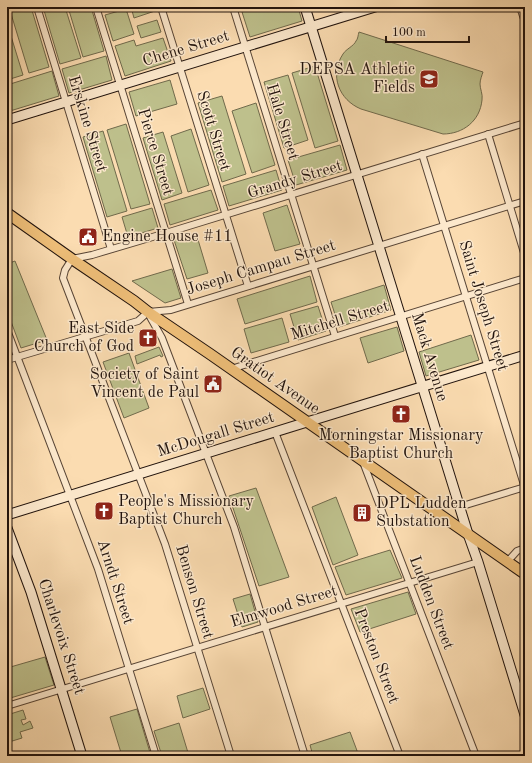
<svg xmlns="http://www.w3.org/2000/svg" width="532" height="763" viewBox="0 0 532 763" font-family="'Old Standard TT',serif">
<style>
.green{fill:#bec08c;stroke:#706a4c}
.lines{fill:none;stroke-linecap:round;stroke-linejoin:round}
.street-casing{stroke:#584536;stroke-width:8}
.secondary-casing{stroke:#21130d;stroke-width:11}
.primary-casing{stroke:#21130d;stroke-width:12}
.street{stroke:#fce8cc;stroke-width:6}
.secondary{stroke:#fce8cc;stroke-width:9}
.primary{stroke:#eebe78;stroke-width:10}
.labels{text-anchor:middle;dominant-baseline:central;stroke-width:3;stroke-linejoin:round;paint-order:stroke}
.street-label{font-size:16px;fill:#21130d;stroke:#fce8cc}
.poi-label{font-size:16px;fill:#21130d;stroke:#fce8cc;text-anchor:end}
</style>
<rect width="100%" height="100%" fill="#fbdcb1"/>
<filter id="stains"><feTurbulence type="fractalNoise" baseFrequency=".005" numOctaves="4"/><feColorMatrix values="0 0 0 0 .2 0 0 0 0 .09 0 0 0 0 .02 0 0 0 .5 -.17"/></filter>
<radialGradient id="worn" r=".72"><stop offset=".6" stop-color="#630" stop-opacity="0"/><stop offset="1" stop-color="#630" stop-opacity=".3"/></radialGradient>
<g class="green">
<polygon points="9,7 31,7 49,67 29,73"/>
<polygon points="43,7 65,7 81,58 60,64"/>
<polygon points="68,7 91,7 104,51 83,57"/>
<polygon points="131,7 154,7 155,11 134,18"/>
<polygon points="258,7 298,7 302,21 250,37 242,12"/>
<polygon points="126,9 134,34 113,41 105,15"/>
<polygon points="157,20 161,32 141,38 137,26"/>
<polygon points="7,23 23,75 7,80"/>
<path d="M359,32L483,72C482,75 480,80 480,84C480,89 483,94 482,100C480,121 463,134 443,134L361,109C339,100 329,75 343,54C346,49 354,46 356,41C358,39 358,35 359,32Z"/>
<polygon points="163,38 171,61 125,76 115,46 134,40 136,46"/>
<polygon points="106,56 112,80 69,93 62,69"/>
<polygon points="315,66 338,141 315,148 292,73"/>
<polygon points="52,71 59,96 10,111 7,100 7,85"/>
<polygon points="288,75 308,140 284,148 264,82"/>
<polygon points="170,80 177,104 136,116 129,92"/>
<polygon points="222,96 246,174 222,182 198,103"/>
<polygon points="256,103 275,165 252,173 232,111"/>
<polygon points="126,124 150,204 131,209 107,130"/>
<polygon points="191,129 209,185 188,192 171,136"/>
<polygon points="103,131 127,211 107,217 83,137"/>
<polygon points="163,132 182,193 162,200 143,138"/>
<polygon points="340,145 347,170 296,185 288,160"/>
<polygon points="276,170 282,190 229,206 223,186"/>
<polygon points="211,190 218,210 170,225 164,204"/>
<polygon points="287,205 300,244 275,251 263,213"/>
<polygon points="152,208 158,228 128,237 122,217"/>
<polygon points="196,233 208,273 187,279 174,240"/>
<polygon points="15,261 47,340 21,348 7,311 7,264"/>
<polygon points="172,269 181,298 165,303 132,281"/>
<polygon points="310,276 317,302 245,324 237,299"/>
<polygon points="384,285 391,310 339,327 331,302"/>
<polygon points="318,306 326,331 298,340 290,314"/>
<polygon points="282,318 289,342 251,353 244,329"/>
<polygon points="397,327 404,351 368,363 360,338"/>
<polygon points="471,335 479,360 426,376 419,352"/>
<polygon points="159,347 163,356 161,357 160,355 137,364 135,356"/>
<polygon points="129,353 149,408 124,418 103,362"/>
<polygon points="256,488 289,577 259,586 229,496"/>
<polygon points="336,497 358,555 333,565 312,507"/>
<polygon points="390,550 402,578 346,595 335,567"/>
<polygon points="408,592 416,614 360,632 351,609"/>
<polygon points="250,594 258,622 242,627 233,599"/>
<polygon points="45,657 54,685 7,699 7,668"/>
<polygon points="203,688 210,709 183,718 177,696"/>
<polygon points="137,709 151,756 122,756 110,717"/>
<polygon points="23,710 26,719 21,720 23,725 30,721 33,728 20,732 22,738 9,742 7,734 7,715"/>
<polygon points="179,723 189,756 162,756 154,731"/>
<polygon points="350,732 359,756 313,756 310,745"/>
</g>
<g class="lines">
<g class="street-casing">
<g id="street">
<polyline points="37,7 111,249"/>
<polyline points="96,7 188,304"/>
<polyline points="161,7 248,286"/>
<polyline points="233,7 335,336"/>
<polyline points="520,7 525,22"/>
<polyline points="488,134 525,256"/>
<polyline points="422,154 525,488"/>
<polyline points="149,315 162,338 234,527 305,756"/>
<polyline points="7,330 98,569 156,756"/>
<polyline points="7,360 138,321 148,312 171,310 525,201"/>
<polyline points="231,369 525,278"/>
<polyline points="275,432 400,756"/>
<polyline points="363,462 476,756"/>
<polyline points="459,507 525,487"/>
<polyline points="508,561 517,551 525,548"/>
<polyline points="7,706 478,562"/>
<polyline points="7,754 7,756"/>
<polyline points="231,756 165,544 63,278 65,270 72,259 92,255 166,233 525,123"/>
</g>
</g>
<g class="secondary-casing">
<g id="secondary">
<polyline points="305,7 468,534 478,562 525,715"/>
<polyline points="7,120 375,7"/>
<path d="M7,515C180,461 352,408 525,355"/>
<polyline points="7,528 31,592 82,756"/>
</g>
</g>
<g class="primary-casing">
<polyline id="primary" points="7,213 72,259 134,301 148,312 210,354 525,574"/>
</g>
<use href="#street" class="street"/>
<use href="#secondary" class="secondary"/>
<use href="#primary" class="primary"/>
</g>
<defs>
<g id="school-square" transform="scale(1)"><rect x="-9" y="-9" width="18" height="18" rx="4" fill="#8f2418" stroke="#fce8cc"/><path d="M0-5L7-2L0 1L-7-2ZM-4 1L0 2.5L4 1V4Q0 6-4 4Z" fill="#fff"/></g>
<g id="civic-square" transform="scale(1)"><rect x="-9" y="-9" width="18" height="18" rx="4" fill="#8f2418" stroke="#fce8cc"/><path d="M-.6-6.5H3V-4.5H.6V-3L4-1V1h2V6H-6V1h2V-1L-.6-3ZM-1.2 2.5V6h2.4V2.5Z" fill="#fff"/></g>
<g id="church-square" transform="scale(1)"><rect x="-9" y="-9" width="18" height="18" rx="4" fill="#8f2418" stroke="#fce8cc"/><path d="M-1.2-6h2.4v3.5h3.3v2.4h-3.3V6h-2.4V-.1h-3.3v-2.4h3.3Z" fill="#fff"/></g>
<g id="building-square" transform="scale(1)"><rect x="-9" y="-9" width="18" height="18" rx="4" fill="#8f2418" stroke="#fce8cc"/><path d="M-4-6H4V6H1V3H-1V6H-4ZM-2.5-4.3h1.7v1.8h-1.7ZM.8-4.3h1.7v1.8H.8ZM-2.5-1h1.7V.8h-1.7ZM.8-1h1.7V.8H.8Z" fill="#fff"/></g>
</defs>
<g fill-rule="evenodd">
<use href="#school-square" x="429" y="79"/>
<use href="#civic-square" x="88" y="237"/>
<use href="#church-square" x="148" y="338"/>
<use href="#civic-square" x="213" y="384"/>
<use href="#church-square" x="401" y="414"/>
<use href="#church-square" x="104" y="511"/>
<use href="#building-square" x="362" y="513"/>
</g>
<g class="labels">
<g class="street-label">
<text transform="translate(186 49) rotate(-17)">Chene Street</text>
<text transform="translate(282 122) rotate(73)">Hale Street</text>
<text transform="translate(87 124) rotate(73)">Erskine Street</text>
<text transform="translate(213 131) rotate(73)">Scott Street</text>
<text transform="translate(155 152) rotate(73)">Pierce Street</text>
<text transform="translate(295 180) rotate(-17)">Grandy Street</text>
<text transform="translate(261 268) rotate(-17)">Joseph Campau Street</text>
<text transform="translate(483 306) rotate(73)">Saint Joseph Street</text>
<text transform="translate(340 321) rotate(-17)">Mitchell Street</text>
<text transform="translate(429 357) rotate(73)">Mack Avenue</text>
<text transform="translate(275 381) rotate(35)">Gratiot Avenue</text>
<text transform="translate(216 435) rotate(-17)">McDougall Street</text>
<text transform="translate(115 582) rotate(72)">Arndt Street</text>
<text transform="translate(194 592) rotate(73)">Benson Street</text>
<text transform="translate(431 603) rotate(69)">Ludden Street</text>
<text transform="translate(284 607) rotate(-17)">Elmwood Street</text>
<text transform="translate(61 637) rotate(72)">Charlevoix Street</text>
<text transform="translate(376 656) rotate(69)">Preston Street</text>
</g>
<g class="poi-label">
<text x="415" y="70">DEPSA Athletic<tspan x="415" dy="18">Fields</tspan></text>
<text x="102" y="237" text-anchor="start">Engine House #11</text>
<text x="134" y="329">East Side<tspan x="134" dy="18">Church of God</tspan></text>
<text x="199" y="375">Society of Saint<tspan x="199" dy="18">Vincent de Paul</tspan></text>
<text x="401" y="436" text-anchor="middle">Morningstar Missionary<tspan x="401" dy="18">Baptist Church</tspan></text>
<text x="118" y="502" text-anchor="start">People's Missionary<tspan x="118" dy="18">Baptist Church</tspan></text>
<text x="376" y="504" text-anchor="start">DPL Ludden<tspan x="376" dy="18">Substation</tspan></text>
</g>
</g>
<rect width="532" height="763" fill="none" stroke="#fbdcb1" stroke-width="24"/>
<rect x="8" y="8" width="516" height="747" fill="none" stroke="#21130d" stroke-width="2"/>
<rect x="12" y="12" width="508" height="739" fill="none" stroke="#21130d"/>
<path d="M386 36v6h83v-6" fill="none" stroke="#21130d" stroke-width="2"/>
<text x="392" y="36" font-size="12" fill="#21130d" stroke="#fce8cc" stroke-width="3" paint-order="stroke">100 m</text>
<rect width="100%" height="100%" filter="url(#stains)"/>
<rect width="100%" height="100%" fill="url(#worn)"/>
</svg>
